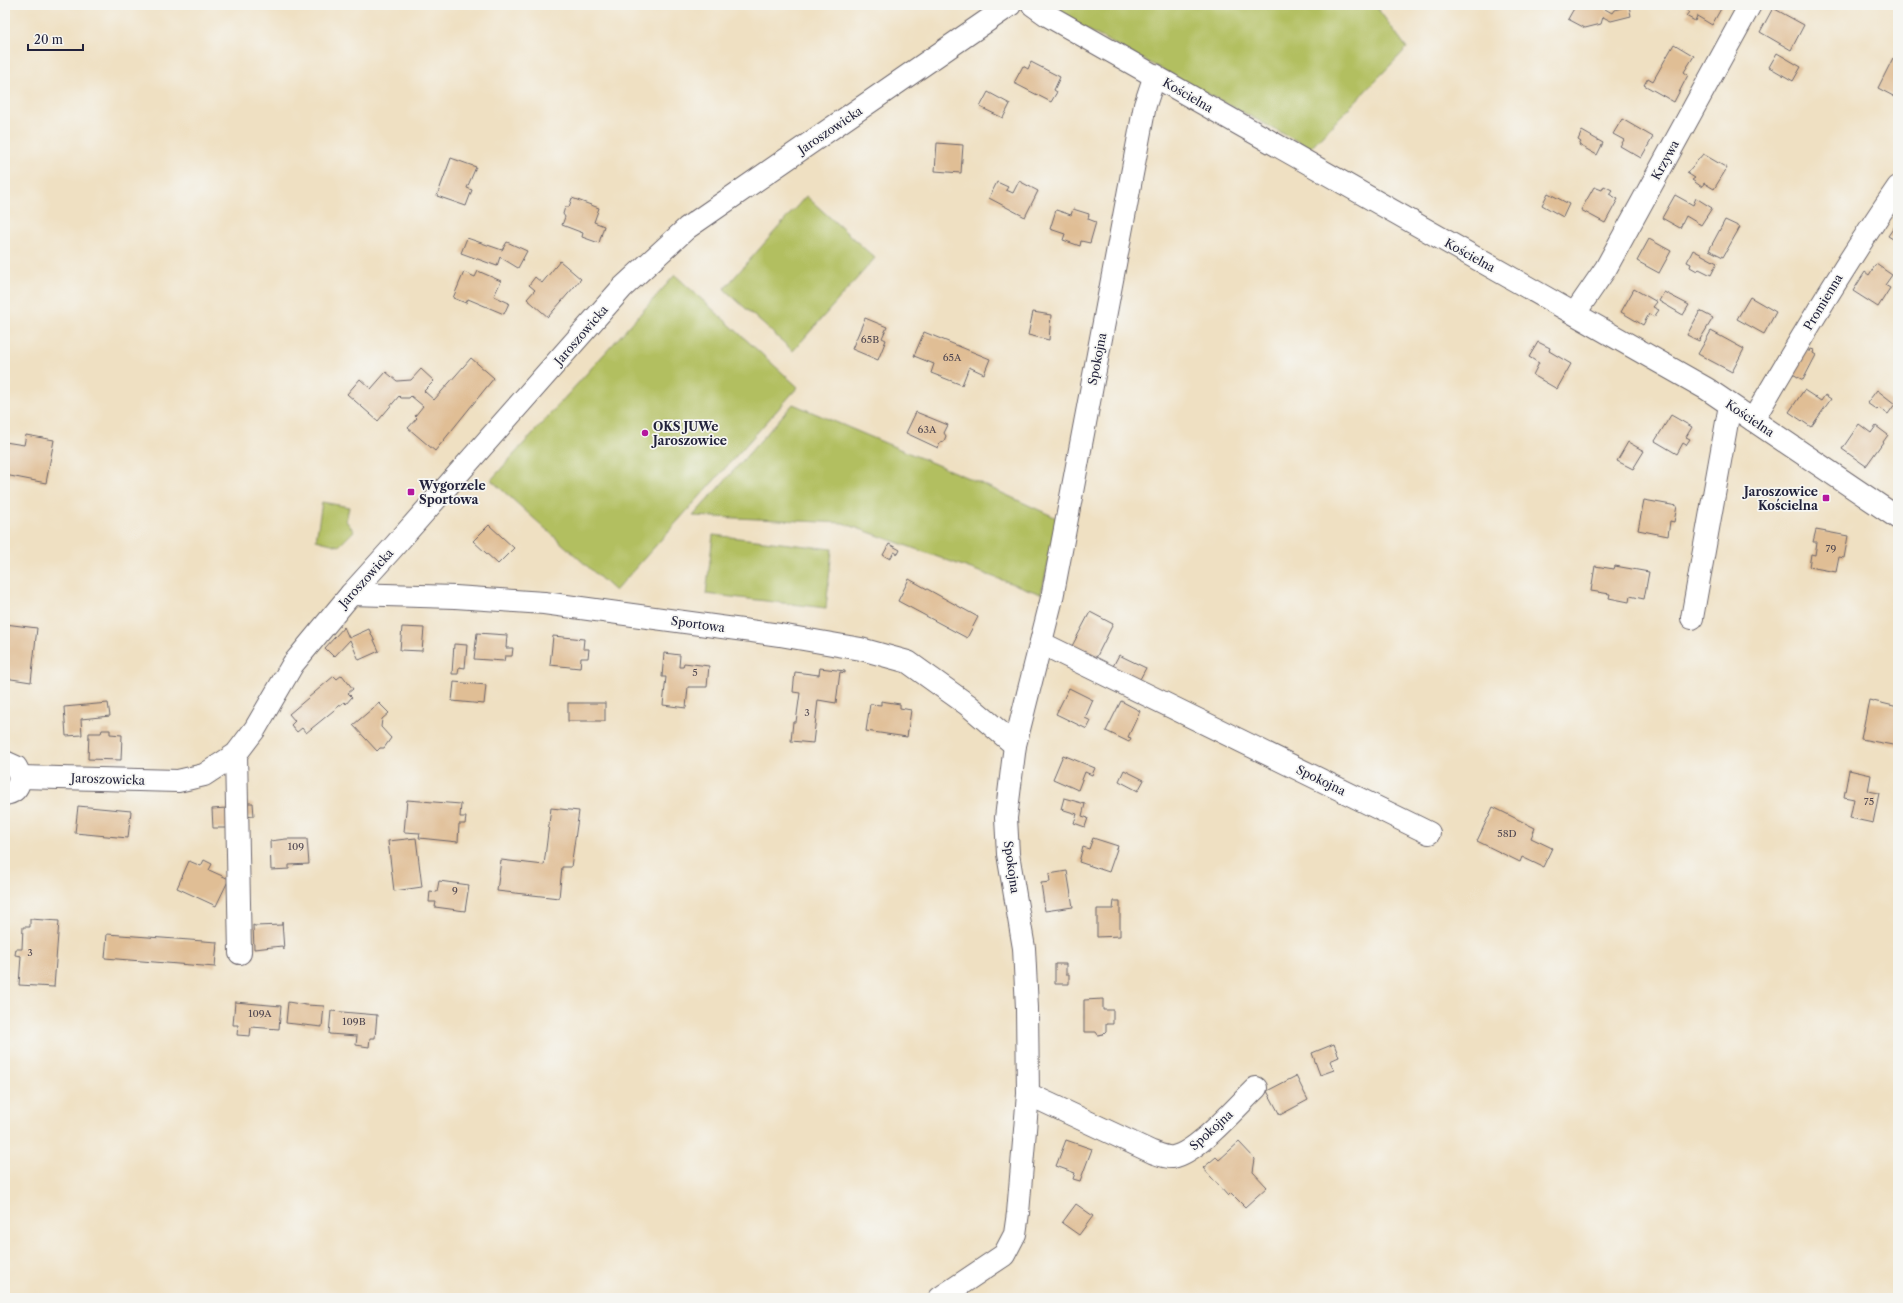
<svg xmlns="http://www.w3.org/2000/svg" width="1903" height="1303" viewBox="0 0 1903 1303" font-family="'Libre Caslon Text',serif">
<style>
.green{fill:#b2bf60;stroke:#6a704e}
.building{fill:#e0be95}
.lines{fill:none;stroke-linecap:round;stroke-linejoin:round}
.minor-casing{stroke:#6a646a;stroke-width:24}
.tertiary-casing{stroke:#6a646a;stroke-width:24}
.minor{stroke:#fff;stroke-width:22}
.tertiary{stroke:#fff;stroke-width:22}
.poi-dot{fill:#b5179e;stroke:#f6f6f2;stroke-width:1.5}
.labels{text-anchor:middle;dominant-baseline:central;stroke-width:3.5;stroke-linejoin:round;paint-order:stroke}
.number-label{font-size:10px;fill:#524952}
.street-label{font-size:12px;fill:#22223b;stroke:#f6f6f2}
.poi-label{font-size:12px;font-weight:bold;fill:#22223b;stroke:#f6f6f2;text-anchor:start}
</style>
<rect width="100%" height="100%" fill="#f6f6f2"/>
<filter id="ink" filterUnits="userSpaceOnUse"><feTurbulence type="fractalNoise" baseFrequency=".025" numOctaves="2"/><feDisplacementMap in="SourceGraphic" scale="8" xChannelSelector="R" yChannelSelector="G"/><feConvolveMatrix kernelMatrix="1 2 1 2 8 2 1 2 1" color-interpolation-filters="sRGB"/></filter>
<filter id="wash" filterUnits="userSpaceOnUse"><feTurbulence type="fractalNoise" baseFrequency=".012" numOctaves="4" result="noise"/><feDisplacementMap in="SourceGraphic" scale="16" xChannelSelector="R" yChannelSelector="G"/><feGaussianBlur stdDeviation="0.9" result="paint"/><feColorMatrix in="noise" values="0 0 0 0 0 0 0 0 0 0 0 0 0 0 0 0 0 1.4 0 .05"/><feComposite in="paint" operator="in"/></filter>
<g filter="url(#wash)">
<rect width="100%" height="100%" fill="#efe0c2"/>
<g class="green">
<polygon points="1047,5 1375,5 1407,48 1310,148 1048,9"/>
<polygon points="806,196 875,258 793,351 724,289"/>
<polygon points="675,275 798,387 615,591 491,480"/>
<polygon points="793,404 980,483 1059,519 1041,594 843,523 693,516"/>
<polygon points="322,502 349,507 346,521 354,531 339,546 316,540"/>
<polygon points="713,535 832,549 826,608 706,594"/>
</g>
<g id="blocks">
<g class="building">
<polygon points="1576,5 1598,5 1612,13 1614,10 1629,6 1631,16 1611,21 1603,17 1601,24 1585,28 1568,19"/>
<polygon points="1688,5 1723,5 1712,25 1697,16 1695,21 1686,16 1689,12 1686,10"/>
<polygon points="1773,8 1804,25 1791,50 1760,32"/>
<polygon points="1674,44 1694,56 1684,72 1688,75 1674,102 1644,85 1648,78 1653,81"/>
<polygon points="1777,53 1801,67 1793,81 1769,67"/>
<polygon points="1893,58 1898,61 1897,98 1878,88"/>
<polygon points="1031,62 1060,77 1054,90 1057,92 1051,102 1014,83 1023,66 1028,69"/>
<polygon points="988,92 1010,104 1003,118 980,107"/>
<polygon points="1622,119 1653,137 1641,158 1620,146 1624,140 1613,134"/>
<polygon points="1582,131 1603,143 1597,155 1579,145 1581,142 1578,140"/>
<polygon points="937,143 963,145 961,173 935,171"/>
<polygon points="1703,154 1727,168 1714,189 1704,183 1702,187 1692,180 1695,178 1687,173"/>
<polygon points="451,158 476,167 467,188 472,190 466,206 437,196"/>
<polygon points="1019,181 1038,191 1025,217 989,198 997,182 1008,187 1006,190 1013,193"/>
<polygon points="1604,186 1612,190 1609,194 1618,199 1605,223 1581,210 1594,187 1602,190"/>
<polygon points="1548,193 1569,204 1563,217 1542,205"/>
<polygon points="1675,195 1693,205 1696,198 1712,208 1701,225 1686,216 1680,228 1662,218"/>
<polygon points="572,198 599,208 594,222 604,226 599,243 582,237 583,233 562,225 565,217 563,214 565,207 569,207"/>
<polygon points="1073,209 1089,214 1088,219 1096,222 1090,243 1081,241 1080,246 1063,240 1065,234 1050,229 1056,210 1071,215"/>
<polygon points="1725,220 1740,227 1723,257 1709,250"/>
<polygon points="1897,223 1898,224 1898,242 1888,236"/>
<polygon points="467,238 502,250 507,242 527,251 518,268 500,257 497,266 461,253"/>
<polygon points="1649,239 1671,251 1659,273 1637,261"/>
<polygon points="1693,250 1717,263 1711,275 1699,269 1697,271 1690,267 1691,264 1687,262"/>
<polygon points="560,261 581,279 548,317 527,299 535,290 529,285 535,277 542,283"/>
<polygon points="1876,264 1892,275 1885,285 1890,288 1878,307 1853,291 1865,272 1869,275"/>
<polygon points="478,271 501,281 494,296 509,303 504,314 468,299 466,303 453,298 464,272 475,277"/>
<polygon points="1634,289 1657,302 1653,307 1659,310 1654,317 1649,314 1643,325 1621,312"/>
<polygon points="1664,292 1689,305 1683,315 1659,301"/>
<polygon points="1750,297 1776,312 1764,334 1737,319"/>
<polygon points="1700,311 1713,318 1699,341 1687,335"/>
<polygon points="1033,312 1051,315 1049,340 1028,335"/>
<polygon points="865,318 887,327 882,338 886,340 878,360 852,349"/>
<polygon points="1711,331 1744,349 1732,372 1698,354"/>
<polygon points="924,332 990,359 984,374 969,367 962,385 931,373 934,364 914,356"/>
<polygon points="1538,342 1550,348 1549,351 1571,364 1557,389 1533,375 1539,363 1529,357"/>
<polygon points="1804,348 1810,352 1811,349 1814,350 1813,353 1816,355 1803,380 1791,373"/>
<polygon points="471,358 494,378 435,451 408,428 417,418 415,416 423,406 411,396 409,398 401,398 399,396 378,421 347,394 360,379 371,389 386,372 397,381 411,380 421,369 434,381 424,391 434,400"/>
<polygon points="1804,390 1821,401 1825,395 1831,399 1811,427 1789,412"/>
<polygon points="1877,390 1895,404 1888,414 1879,408 1877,410 1867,403"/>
<polygon points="916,412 948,425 944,433 946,436 944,441 940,442 938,448 906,433"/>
<polygon points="1671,415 1692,427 1686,437 1690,439 1686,445 1683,443 1677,454 1655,441"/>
<polygon points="1859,424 1871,433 1876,426 1888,435 1866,466 1842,449"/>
<polygon points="26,435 54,440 46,483 5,475 5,442 24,445"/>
<polygon points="1628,442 1644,451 1633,469 1617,461"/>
<polygon points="1644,500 1677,506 1674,522 1670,521 1668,536 1638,530"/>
<polygon points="489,525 514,548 498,564 473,541"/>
<polygon points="1816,530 1848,536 1844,558 1839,557 1836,572 1809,567 1811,554 1815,555 1817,542 1813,542"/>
<polygon points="889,544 900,550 898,554 894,552 890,559 883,555"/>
<polygon points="1595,566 1614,569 1615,566 1649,572 1644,599 1630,596 1629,602 1609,598 1610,594 1591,591"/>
<polygon points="909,579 978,617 967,638 898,601"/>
<polygon points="1090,612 1113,624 1096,658 1072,646"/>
<polygon points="5,624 37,628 31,682 5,678"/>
<polygon points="344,627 349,638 369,629 379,651 359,660 350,640 334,657 325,648"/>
<polygon points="402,627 424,628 422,651 400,650"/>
<polygon points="477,633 507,635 506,648 513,648 512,656 505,656 504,661 474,659"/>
<polygon points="553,636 584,639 583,649 589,649 588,658 581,658 580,668 550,665"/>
<polygon points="454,644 467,645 465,668 459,667 458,674 452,674"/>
<polygon points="664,653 680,655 679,667 683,667 684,663 709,666 707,687 688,687 686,708 663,705 666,677 662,677"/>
<polygon points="1119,655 1146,668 1138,683 1111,670"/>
<polygon points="820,668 845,671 845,673 840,672 836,703 818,700 813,743 791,741 793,722 796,722 800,693 793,692 795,672 819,675"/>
<polygon points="342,675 353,689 348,693 352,697 346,704 344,702 306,733 302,728 297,732 291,725 295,721 289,714 334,676 337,679"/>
<polygon points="454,682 486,685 484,704 452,701"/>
<polygon points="1069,688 1093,700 1085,718 1091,721 1087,729 1056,714"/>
<polygon points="1869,700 1898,707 1898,746 1861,739"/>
<polygon points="881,701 900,704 900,708 911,710 907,737 866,731 870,704 881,705"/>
<polygon points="1121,701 1140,711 1128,737 1131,738 1129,742 1106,731"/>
<polygon points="108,703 110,716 81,719 82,735 66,736 64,707"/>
<polygon points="379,703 389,713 382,719 381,727 391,738 384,748 380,748 377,751 353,725"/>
<rect x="568" y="703" width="37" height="18"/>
<polygon points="102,730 110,730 110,734 122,735 121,760 88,759 89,733 101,733"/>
<polygon points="1063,755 1095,768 1092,775 1085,772 1078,790 1053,779"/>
<polygon points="1124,770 1144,780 1138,791 1119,781"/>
<polygon points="1849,770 1871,775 1868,791 1879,793 1873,823 1850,818 1854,799 1844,797"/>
<polygon points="1064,798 1085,804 1082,816 1088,818 1085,827 1074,823 1077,814 1061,809"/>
<polygon points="407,800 461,804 460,817 466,817 465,824 459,824 458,842 419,838 420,833 404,832"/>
<polygon points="245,803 253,803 254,816 245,817"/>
<polygon points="78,806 131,811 128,838 75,833"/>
<polygon points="1493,807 1535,828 1531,838 1552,848 1543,867 1522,857 1520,862 1477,841"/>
<polygon points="227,808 228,828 213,828 212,809"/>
<polygon points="551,808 579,811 571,867 562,867 559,898 497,891 501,860 544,865"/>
<polygon points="416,838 422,887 394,891 388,841"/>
<polygon points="1093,838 1118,846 1109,872 1079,862 1083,847 1089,849"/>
<polygon points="286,839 307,839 309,864 289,865 289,869 271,870 270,841"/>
<polygon points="204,860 212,864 209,870 229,879 216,906 177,888 189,861 201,866"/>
<polygon points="1067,871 1073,907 1045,911 1041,883 1050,882 1049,874"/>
<polygon points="439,881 469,885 465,911 435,907 436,902 429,902 430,891 437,892"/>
<polygon points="1114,901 1120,901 1120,936 1097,937 1097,909 1113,909"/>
<polygon points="30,919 59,921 54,987 19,985 21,956 15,955 16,949 22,949 23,927 30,927"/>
<polygon points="282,922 284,950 282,946 254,949 253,925 255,926 282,925"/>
<polygon points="107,934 217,942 215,967 105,958"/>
<polygon points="1055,964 1066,964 1066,974 1069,974 1069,984 1055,984"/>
<polygon points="1103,999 1103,1010 1113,1010 1113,1024 1106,1024 1106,1031 1103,1034 1098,1035 1096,1032 1084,1032 1084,1000"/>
<polygon points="235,1002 281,1006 279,1029 251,1027 250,1036 237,1035 238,1025 233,1025"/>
<polygon points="288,1002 306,1005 324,1006 322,1027 286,1023"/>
<polygon points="331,1011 377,1015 375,1038 370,1038 369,1047 356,1045 357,1036 329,1034"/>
<polygon points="1334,1044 1339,1057 1330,1061 1334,1070 1320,1075 1312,1053"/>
<polygon points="1296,1076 1308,1100 1280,1115 1267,1091"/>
<polygon points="1066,1140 1092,1149 1080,1181 1073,1179 1075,1173 1056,1166"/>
<polygon points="1239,1142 1255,1159 1253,1172 1267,1187 1245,1207 1231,1193 1228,1196 1203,1168 1216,1157 1219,1160"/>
<polygon points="1076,1204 1093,1216 1079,1235 1062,1223"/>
</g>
</g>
</g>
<g filter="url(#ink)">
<use href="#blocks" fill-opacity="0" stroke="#6a646a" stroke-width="1"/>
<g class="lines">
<g class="minor-casing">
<g id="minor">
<polyline points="1033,5 1047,15 1707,389 1898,518"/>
<polyline points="1575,313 1606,268 1750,5"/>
<path d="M1753,420C1799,341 1846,262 1898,187"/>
<polyline points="351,594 455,597 544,603 780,635 861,649 908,662 968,705 1015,745"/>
<polyline points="1692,618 1730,405"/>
<polyline points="1041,643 1429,833"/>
<polyline points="236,754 240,953"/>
<path d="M1028,1094L1152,1152C1158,1154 1167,1158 1173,1157C1197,1153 1238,1105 1256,1088"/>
<polyline points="940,1298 1004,1255 1015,1234 1018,1213 1028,1094 1027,1008 1024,948 1008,854 1006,818 1015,745 1052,598 1145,105 1155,75"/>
</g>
</g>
<g class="tertiary-casing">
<g id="tertiary">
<path d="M5,762L16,767C23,779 19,792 5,794"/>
<polyline points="20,777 178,781 204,775 236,754 255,729 293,664 351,594 390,551 622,288 687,228 1010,5"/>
</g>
</g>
<use href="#minor" class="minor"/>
<use href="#tertiary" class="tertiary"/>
</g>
</g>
<g class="poi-dot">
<circle cx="645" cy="433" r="4"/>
<rect x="407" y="488" width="8" height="8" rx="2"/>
<rect x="1822" y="494" width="8" height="8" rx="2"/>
</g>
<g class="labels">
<g class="number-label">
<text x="870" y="339">65B</text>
<text x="952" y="357">65A</text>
<text x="927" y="429">63A</text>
<text x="1831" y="548">79</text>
<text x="695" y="672">5</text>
<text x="807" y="712">3</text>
<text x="1869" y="801">75</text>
<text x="1507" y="833">58D</text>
<text x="296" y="846">109</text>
<text x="455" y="890">9</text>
<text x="30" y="952">3</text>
<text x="260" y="1013">109A</text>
<text x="354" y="1021">109B</text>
</g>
<g class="street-label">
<text transform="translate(1188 95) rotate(30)">Kościelna</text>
<text transform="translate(830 130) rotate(-34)">Jaroszowicka</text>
<text transform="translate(1665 160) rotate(-61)">Krzywa</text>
<text transform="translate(1470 255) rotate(29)">Kościelna</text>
<text transform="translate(1823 302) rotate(-59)">Promienna</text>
<text transform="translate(581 335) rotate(-49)">Jaroszowicka</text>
<text transform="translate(1097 359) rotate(-79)">Spokojna</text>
<text transform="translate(1750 418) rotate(34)">Kościelna</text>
<text transform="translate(366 578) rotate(-48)">Jaroszowicka</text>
<text transform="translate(698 624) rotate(8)">Sportowa</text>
<text transform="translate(108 779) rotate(2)">Jaroszowicka</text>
<text transform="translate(1321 780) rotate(26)">Spokojna</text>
<text transform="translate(1012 867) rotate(82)">Spokojna</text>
<text transform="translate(1211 1130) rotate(-42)">Spokojna</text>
</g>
<g class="poi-label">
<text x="653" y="426">OKS JUWe<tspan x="653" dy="14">Jaroszowice</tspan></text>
<text x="419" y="485">Wygorzele<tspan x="419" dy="14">Sportowa</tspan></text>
<text x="1818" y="491" text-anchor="end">Jaroszowice<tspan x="1818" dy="14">Kościelna</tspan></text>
</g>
</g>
<rect width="1903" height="1303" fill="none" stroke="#f6f6f2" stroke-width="20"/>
<path d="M28 44v6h55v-6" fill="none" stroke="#22223b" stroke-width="2"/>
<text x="34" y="44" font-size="12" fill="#22223b" stroke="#f6f6f2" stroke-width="3" paint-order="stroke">20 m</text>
</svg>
